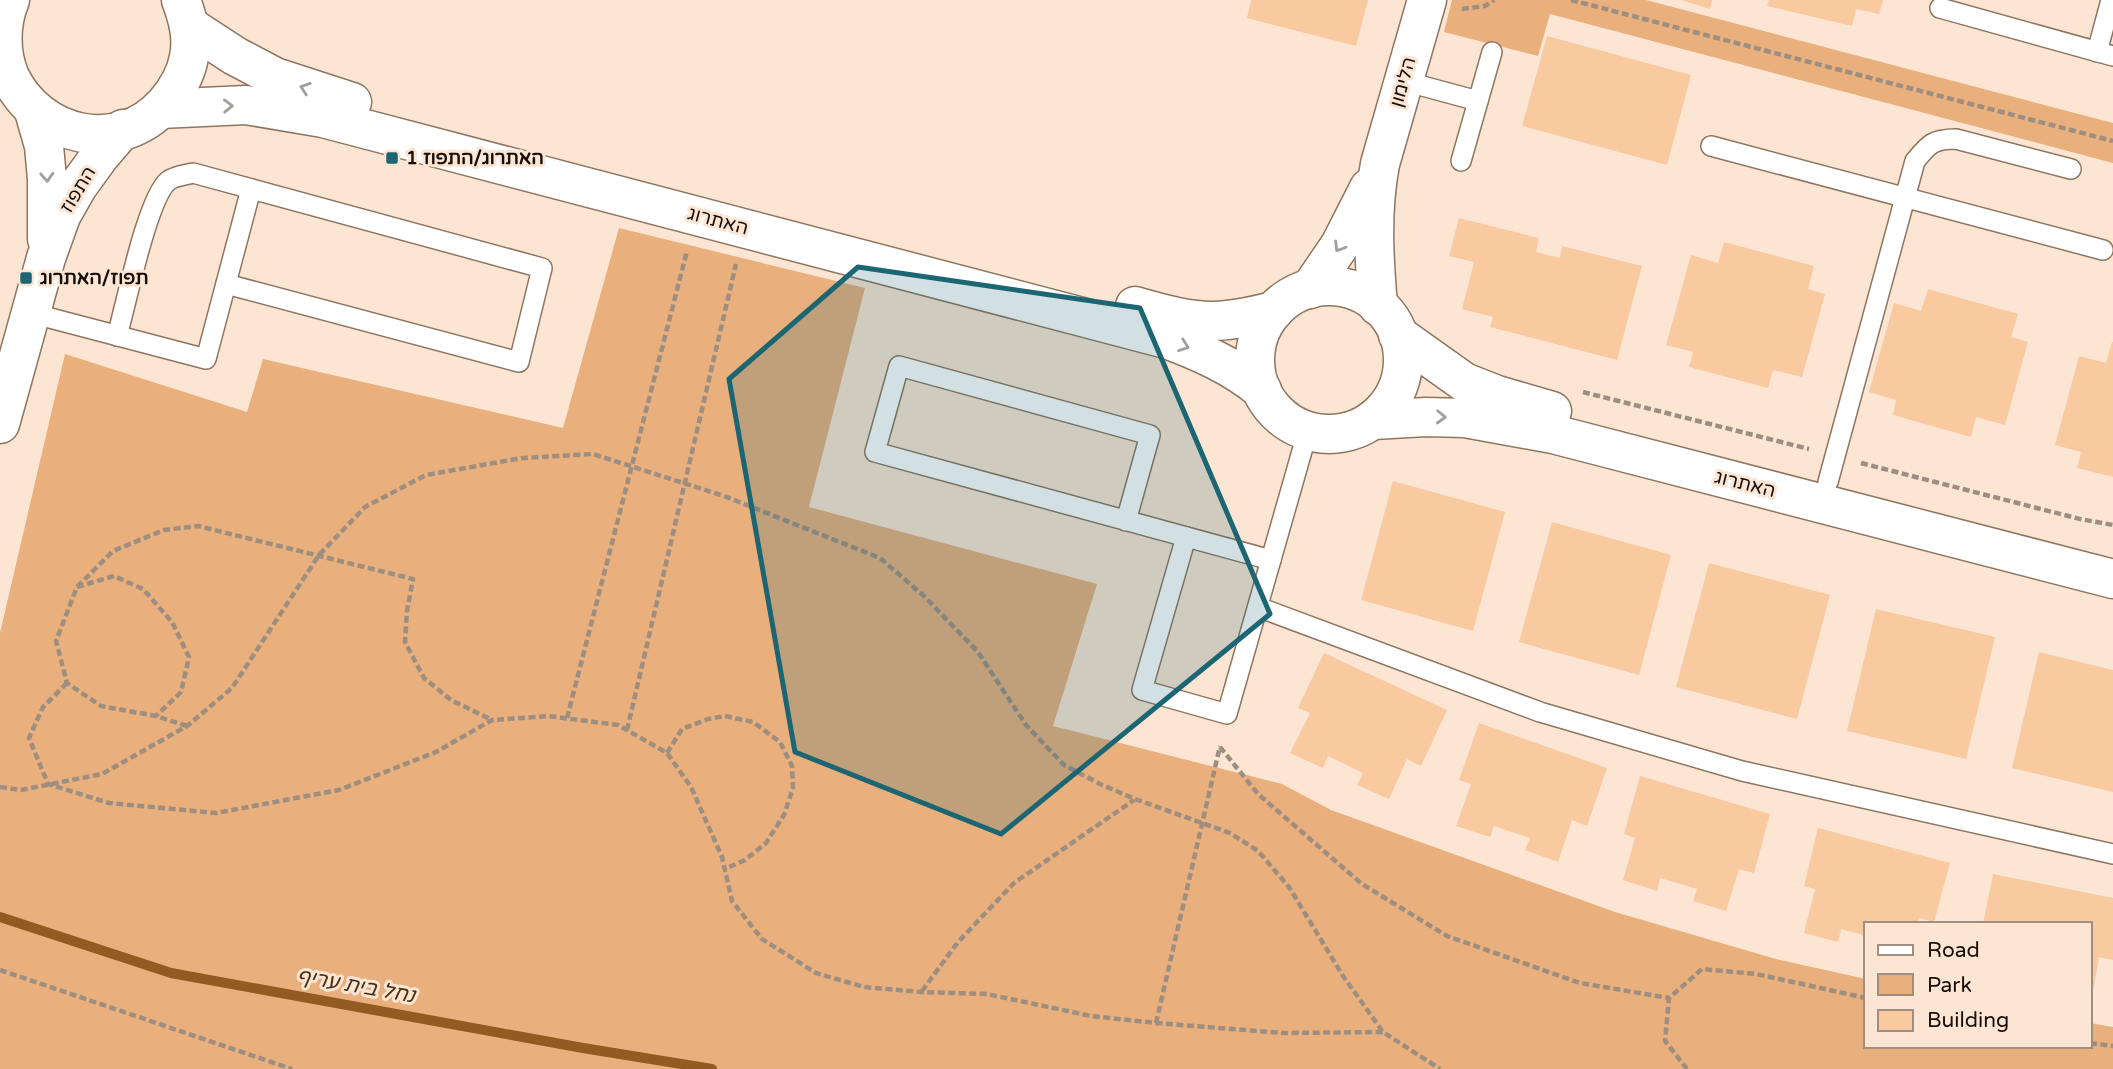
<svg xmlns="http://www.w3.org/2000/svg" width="2113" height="1069" viewBox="0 0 2113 1069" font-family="'Varela Round','Noto Sans Hebrew',sans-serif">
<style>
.green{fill:#e9b07d}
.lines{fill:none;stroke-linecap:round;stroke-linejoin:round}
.stream{stroke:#915b23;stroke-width:10}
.building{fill:#f9c9a0}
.lane-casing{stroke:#8e7560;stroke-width:22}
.street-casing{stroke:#8e7560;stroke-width:41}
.path{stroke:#9e8e80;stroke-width:4.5;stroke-dasharray:7 3.5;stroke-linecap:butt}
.lane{stroke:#fff;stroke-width:19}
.street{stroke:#fff;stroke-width:38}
.oneway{stroke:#a29e9b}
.marked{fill:#1c6572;fill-opacity:0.2;stroke:#1c6572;stroke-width:5;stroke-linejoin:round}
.poi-dot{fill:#1c6572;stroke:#fce6d3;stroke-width:2.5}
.labels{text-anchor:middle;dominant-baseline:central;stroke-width:6;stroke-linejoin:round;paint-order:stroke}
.street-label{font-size:19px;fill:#160d06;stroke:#fce6d3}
.poi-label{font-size:19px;font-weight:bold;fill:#160d06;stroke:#fce6d3;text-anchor:start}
.water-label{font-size:21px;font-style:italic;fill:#4c2e0e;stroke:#fce6d3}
</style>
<rect width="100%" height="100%" fill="#fce6d3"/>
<g class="green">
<polygon points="1452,0 1646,0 2113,123 2113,163 1550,14 1538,56 1444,32"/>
<polygon points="619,228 865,288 809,507 1097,584 1053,726 1282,784 1331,810 1615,912 1776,959 1866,979 1866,1046 2090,1046 2090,1023 2113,1027 2113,1069 0,1069 0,633 65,354 247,412 263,359 563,428"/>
</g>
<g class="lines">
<polyline class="stream" points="0,917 171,973 583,1048 712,1069"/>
</g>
<g class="building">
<polygon points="1251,0 1368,0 1356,46 1247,18"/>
<polygon points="1681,0 1712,0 1710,9"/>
<polygon points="1769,0 1883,0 1879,14 1856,9 1852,26 1767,6"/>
<polygon points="1547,36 1691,75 1667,165 1522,126"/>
<polygon points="1459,218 1539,238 1536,252 1560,258 1562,246 1642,266 1617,360 1490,327 1493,317 1462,309 1474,262 1449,256"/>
<polygon points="1724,242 1814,266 1808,289 1825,294 1802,377 1773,370 1768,388 1689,367 1693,352 1666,345 1691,255 1718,263"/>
<polygon points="1928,289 2018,314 2011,337 2028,342 2005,425 1976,417 1971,437 1893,415 1896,400 1869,392 1894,303 1921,311"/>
<polygon points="2112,342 2113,342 2113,477 2077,468 2081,452 2055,445 2079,356 2106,363"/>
<polygon points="1393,481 1505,512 1473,631 1361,600"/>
<polygon points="1552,522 1671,555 1639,675 1519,642"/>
<polygon points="1709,563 1830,595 1797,719 1676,687"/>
<polygon points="1876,609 1995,637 1966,759 1847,731"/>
<polygon points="2039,652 2113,670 2113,792 2012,768"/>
<polygon points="1324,653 1447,710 1421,766 1407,759 1389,799 1357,785 1363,773 1328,756 1323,768 1290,753 1310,713 1298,708"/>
<polygon points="1479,723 1607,768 1587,826 1572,820 1558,862 1525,850 1530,838 1494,826 1490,837 1456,826 1471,784 1459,780"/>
<polygon points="1640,776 1770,814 1754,873 1739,869 1726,911 1693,901 1697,889 1660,878 1657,891 1623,880 1635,838 1624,834"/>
<polygon points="1818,828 1950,863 1934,922 1919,918 1918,924 1866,924 1866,936 1841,929 1838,942 1804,933 1815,889 1804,886"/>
<polygon points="1993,874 2113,898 2113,960 2099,957 2092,998 2090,924 1983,924"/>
</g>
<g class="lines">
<g class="lane-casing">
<g id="lane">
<polyline points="1940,8 2113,56"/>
<polyline points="2097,52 2111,0"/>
<polyline points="1404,81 1478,101"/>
<polyline points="1711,146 2103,250"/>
<polyline points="1461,161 1492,52"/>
<polyline points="31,313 206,359 251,189"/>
<path d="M117,336C126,305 147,199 168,181C174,176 185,175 193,173L542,268L519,362L226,284"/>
<path d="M1828,482L1915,161C1929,144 1933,139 1956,139L2071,169"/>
<polyline points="1126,521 1150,435 899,366 875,452 1271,560"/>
<polyline points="1186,537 1142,690 1227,714 1308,430"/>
<polyline points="1258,607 1540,712 1742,771 2113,854"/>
</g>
</g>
<g class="street-casing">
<g id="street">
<path d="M10,0C0,24 0,53 10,77C39,137 118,156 165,104C176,91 186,75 189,57C193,37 188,19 181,0"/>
<polyline points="189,26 235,56 275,77 352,102"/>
<path d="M160,109L246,105L323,118L1166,339C1201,352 1233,366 1262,390"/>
<polyline points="34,111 44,146 47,179 47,239"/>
<circle cx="1329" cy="360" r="74"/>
<polyline points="1310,289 1340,245 1369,188"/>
<path d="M1135,306C1160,313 1186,321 1213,321C1233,321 1254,316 1274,311"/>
<path d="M1378,306C1374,258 1371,212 1380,164L1427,0"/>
<polyline points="1398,335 1464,382 1497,395 1552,411"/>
<polyline points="1373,420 1426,417 1465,418 1553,434 2113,579"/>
<polyline points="0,424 46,258 61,216 78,186 99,157 123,129"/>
</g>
</g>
<g class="path">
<polyline points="1571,0 2113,141"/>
<polyline points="1462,9 1485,6 1494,0"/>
<polyline points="1583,392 1809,449"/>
<polyline points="1861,463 2080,519 2113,525"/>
<polyline points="77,587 114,576 143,589 172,622 189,657 181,692 156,716"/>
<polyline points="67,683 43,707 29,738 48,784 109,803 216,813 339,790 436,752 492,720 548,716 618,725 667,753 691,787 722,857 732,901 762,939 816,973 864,987 921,992 987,994 1091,1016 1156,1023 1283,1033 1383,1032"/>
<polyline points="567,718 687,251"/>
<polyline points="187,726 156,716 101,706 67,683 56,641 77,587 113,551 164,530 198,526 413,579 407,611 405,642 424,678 451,700 492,720"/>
<polyline points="627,730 736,264"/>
<polyline points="1220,747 1258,794 1362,884 1447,936 1580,983 1669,998"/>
<polyline points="667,753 682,729 708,719 725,716 753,722 780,742 792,766 793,788 784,815 766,843 745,860 725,869"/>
<polyline points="0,787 21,790 102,774 187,726 232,688 319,555 365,507 426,475 522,458 593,454 724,496 880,558 924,596 978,652 1026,725 1064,765 1100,784 1135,799 1230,833 1258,851 1289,887 1343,976 1383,1032 1440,1069"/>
<polyline points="0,970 292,1069"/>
<polyline points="922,991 958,942 1014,883 1134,800"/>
<polyline points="1156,1023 1220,746"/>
<polyline points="2090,1043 2113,1046"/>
<polyline points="1687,1069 1665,1041 1669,998 1702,969 1756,974 1866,998"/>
</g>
<use href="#lane" class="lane"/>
<use href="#street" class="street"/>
</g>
<defs><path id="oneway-chevron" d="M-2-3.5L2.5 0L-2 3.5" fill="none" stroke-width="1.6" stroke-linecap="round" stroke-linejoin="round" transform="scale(1.75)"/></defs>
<g class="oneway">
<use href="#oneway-chevron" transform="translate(305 88) rotate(-161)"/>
<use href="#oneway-chevron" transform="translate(228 106) rotate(-1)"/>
<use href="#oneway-chevron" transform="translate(47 177) rotate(87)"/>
<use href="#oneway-chevron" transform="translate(1339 247) rotate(122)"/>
<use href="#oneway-chevron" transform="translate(1184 346) rotate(20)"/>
<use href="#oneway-chevron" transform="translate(1441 417) rotate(2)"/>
</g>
<path class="marked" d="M858,267L1140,308L1270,614L1001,834L795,752L729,379Z"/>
<g class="poi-dot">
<rect x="385" y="151" width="14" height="14" rx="3.5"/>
<rect x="19" y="271" width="14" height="14" rx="3.5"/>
</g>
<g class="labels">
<g class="street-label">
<text transform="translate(1403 82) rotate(-74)">הלימון</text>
<text transform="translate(78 190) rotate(-59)">התפוז</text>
<text transform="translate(718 221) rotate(15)">האתרוג</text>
<text transform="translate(1745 484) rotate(14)">האתרוג</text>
</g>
<g class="poi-label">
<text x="406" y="158">האתרוג/התפוז 1</text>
<text x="40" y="278">תפוז/האתרוג</text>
</g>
<g class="water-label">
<text transform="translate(356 986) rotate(10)">נחל בית עריף</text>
</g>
</g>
<rect x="1864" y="922" width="228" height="126" fill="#fce6d3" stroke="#a08f81" stroke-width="2"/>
<rect x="1878" y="945" width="35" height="10" fill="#ffffff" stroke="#a08f81" stroke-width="2"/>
<text x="1927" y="957" font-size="21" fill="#160d06">Road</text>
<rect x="1878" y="974" width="35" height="21" fill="#e9b07d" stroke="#a08f81" stroke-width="2"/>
<text x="1927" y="992" font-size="21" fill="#160d06">Park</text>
<rect x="1878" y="1010" width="35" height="21" fill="#f9c9a0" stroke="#a08f81" stroke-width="2"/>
<text x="1927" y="1027" font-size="21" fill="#160d06">Building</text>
</svg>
